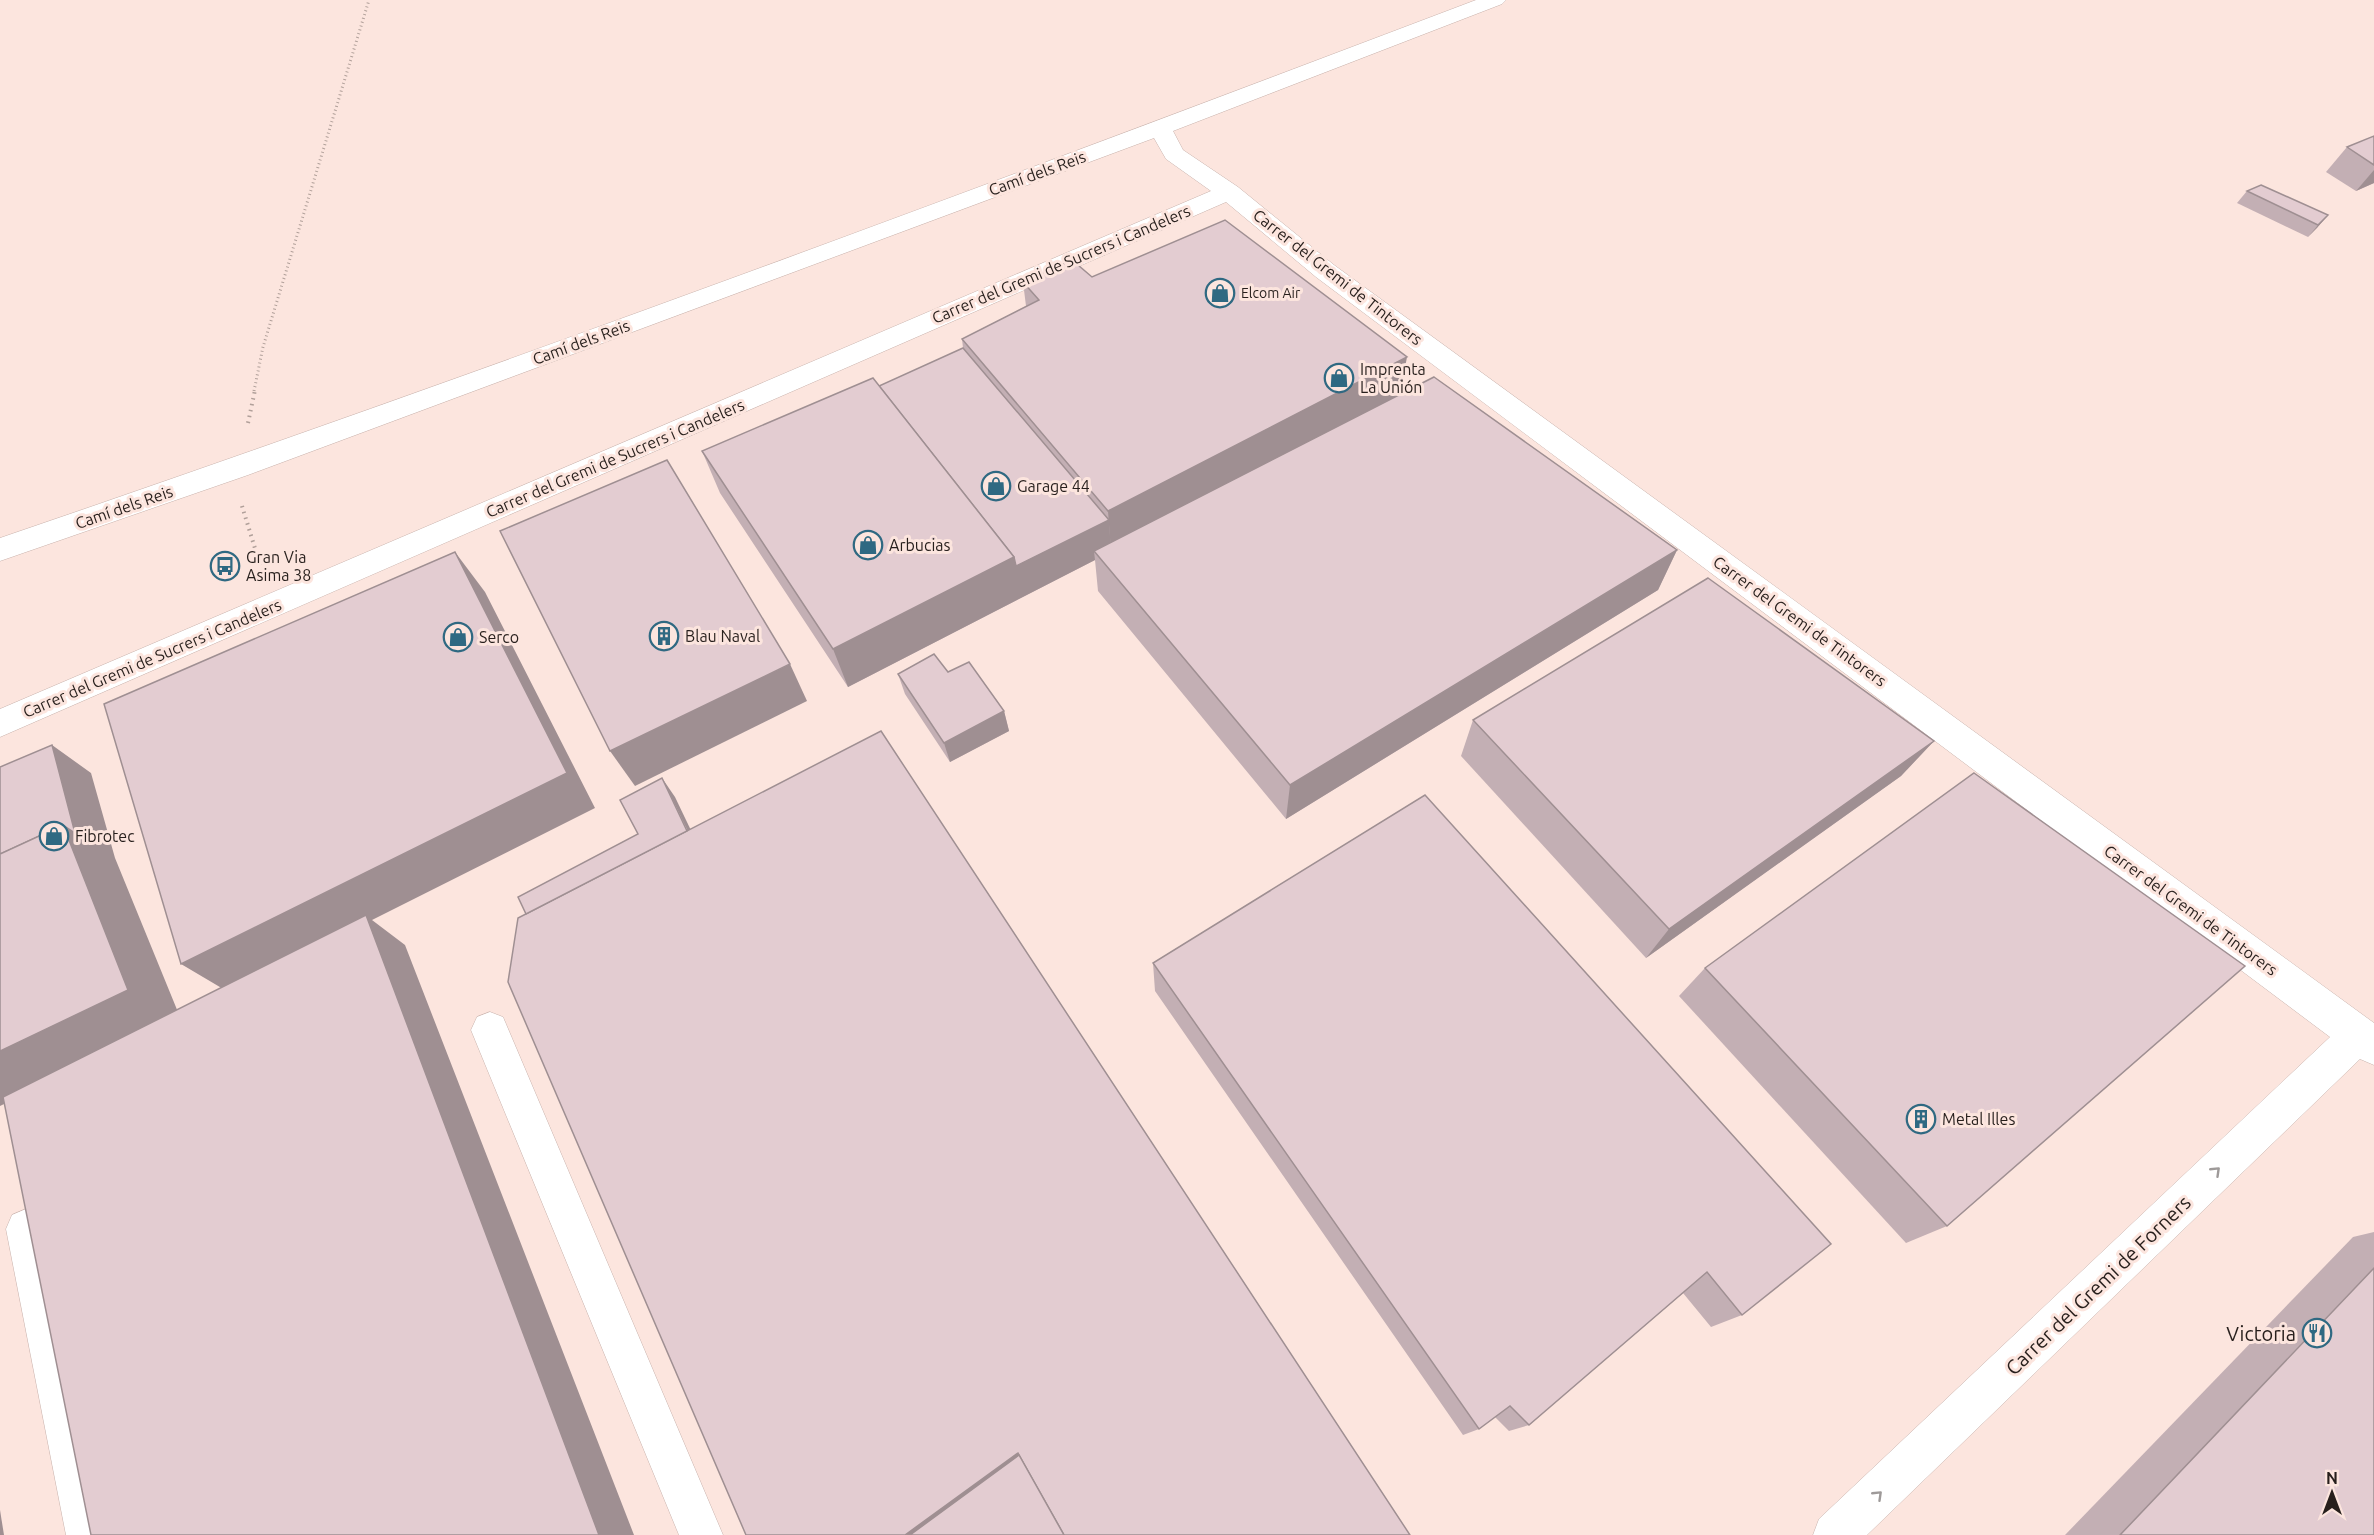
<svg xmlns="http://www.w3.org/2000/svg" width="2374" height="1535" viewBox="0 0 2374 1535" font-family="Ubuntu,sans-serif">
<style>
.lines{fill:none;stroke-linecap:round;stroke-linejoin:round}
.minor-casing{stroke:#c8b2ac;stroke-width:1}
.path-far1{stroke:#b1a09a;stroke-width:3;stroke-dasharray:1 3;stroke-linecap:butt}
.path{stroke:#b1a09a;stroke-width:4;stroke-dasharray:1.5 4.5;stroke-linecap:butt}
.minor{fill:#fff;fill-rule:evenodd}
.wall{fill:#c3afb4}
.shaded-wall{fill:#9f8f92}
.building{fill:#e3ccd1;stroke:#9f8f92;stroke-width:1.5}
.oneway{stroke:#9e9a99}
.labels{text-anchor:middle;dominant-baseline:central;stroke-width:6;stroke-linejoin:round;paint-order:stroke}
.far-poi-label{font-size:14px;fill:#271f1c;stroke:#fce5de;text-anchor:start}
.street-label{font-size:16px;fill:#271f1c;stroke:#fce5de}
.poi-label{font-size:16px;fill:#271f1c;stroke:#fce5de;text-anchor:start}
.near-street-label{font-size:20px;fill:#271f1c;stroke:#fce5de}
.near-poi-label{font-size:20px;fill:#271f1c;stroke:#fce5de;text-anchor:end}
</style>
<rect width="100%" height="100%" fill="#fce5de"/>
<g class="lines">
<g class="minor-casing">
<g id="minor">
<path d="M1476,0H1506L1502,4L1173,131L1183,150L1238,187L1334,265L2374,1023V1065L2360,1059L1867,1535H1813L1819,1519L2330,1037L1316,277L1226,202L0,737V709L1211,191L1166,159L1154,138L248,475L0,561V538C495,369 986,186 1476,0Z"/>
<polygon points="490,1012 503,1017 723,1535 679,1535 471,1030 477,1017"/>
<polygon points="26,1209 40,1215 46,1229 110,1535 66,1535 6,1229 12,1215"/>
</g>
</g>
<polyline class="path-far1" points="254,391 263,347 369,0"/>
<g class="path">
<polyline points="248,423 255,390"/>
<polyline points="242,506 261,568"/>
</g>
<use href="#minor" class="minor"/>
</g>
<g class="wall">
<polygon points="2374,136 2374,183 2356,191 2326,172 2347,147"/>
<polygon points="2247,191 2328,215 2308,237 2237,203"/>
<polygon points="1092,277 1400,395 1677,550 1658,590 1286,819 1098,591 1095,560 848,687 720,493 702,451 879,386 963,348 962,339 1026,306 1023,282"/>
<polygon points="948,672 1004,711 1009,731 950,762 905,694 898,674"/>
<polygon points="1473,720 1934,741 1901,776 1646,958 1461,756"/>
<polygon points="1425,795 1742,1315 1711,1327 1683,1293 1529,1425 1509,1431 1495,1417 1479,1429 1463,1435 1155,991 1153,963"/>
<polygon points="1705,968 1947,1226 1906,1243 1679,996"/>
<polygon points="2374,1232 2374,1535 2065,1535 2353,1237"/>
</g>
<g class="shaded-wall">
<polygon points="2374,170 2374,183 2356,191"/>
<polygon points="2328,215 2317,228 2308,237 2318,225"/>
<polygon points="1407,357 1399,400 1111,552 1108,511"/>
<polygon points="1109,520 1111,552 1094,551 1095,560 848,687 833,649 1014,557"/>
<polygon points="1677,550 1658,590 1286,819 1290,785"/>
<polygon points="455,552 485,592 595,808 372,920 405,945 634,1535 599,1535 230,993 181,964"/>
<polygon points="790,664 807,701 635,786 610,751"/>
<polygon points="1004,711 1009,731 950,762 944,743"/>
<polygon points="1934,741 1901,776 1646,958 1669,929"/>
<polygon points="52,745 91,773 115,858 180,1017 0,1106 0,1051 63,825"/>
<polygon points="662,778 675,797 708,866 696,848"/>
<polygon points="1018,1453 1071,1535 905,1535"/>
<polygon points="0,1510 4,1535 0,1535"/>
</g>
<g class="building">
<polygon points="2374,136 2374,165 2347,147"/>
<polygon points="2261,185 2328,215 2318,225 2247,191"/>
<polygon points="1225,220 1407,357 1108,511 962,339 1039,300 1023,282 1072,260 1092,277"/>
<polygon points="963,348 1109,520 1016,566 1014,557 879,386"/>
<polygon points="1434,377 1677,550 1290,785 1094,551"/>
<polygon points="873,378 1014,557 833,649 702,451"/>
<polygon points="667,460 790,664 610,751 500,531"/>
<polygon points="455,552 567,773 181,964 104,704"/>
<polygon points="1708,578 1934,741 1669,929 1473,720"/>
<polygon points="934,654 948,672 969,662 1004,711 944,743 898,674"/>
<polygon points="881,731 1410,1535 1064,1535 1018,1453 905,1535 746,1535 508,982 518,918"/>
<polygon points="52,745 75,833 63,825 0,854 0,767"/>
<polygon points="1974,773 2245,966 1947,1226 1705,968"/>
<polygon points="662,778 687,831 526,914 518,897 638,834 620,800"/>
<polygon points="1425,795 1831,1244 1742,1315 1707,1272 1529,1425 1510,1406 1479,1429 1153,963"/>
<polygon points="63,825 128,990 0,1051 0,854"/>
<polygon points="366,915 599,1535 91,1535 3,1097"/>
<polygon points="2374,1268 2374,1535 2120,1535"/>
<polygon points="1019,1455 1064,1535 910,1535"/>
</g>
<defs><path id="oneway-chevron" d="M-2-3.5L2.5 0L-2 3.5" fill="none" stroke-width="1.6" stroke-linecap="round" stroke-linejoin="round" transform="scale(1.5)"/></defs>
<g class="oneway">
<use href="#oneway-chevron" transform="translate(2216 1171) rotate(-44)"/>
<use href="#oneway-chevron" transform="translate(1878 1495) rotate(-44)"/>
</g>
<defs>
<g id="shop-ring" transform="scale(1.5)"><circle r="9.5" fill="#fce5de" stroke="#2f6982" stroke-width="1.5"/><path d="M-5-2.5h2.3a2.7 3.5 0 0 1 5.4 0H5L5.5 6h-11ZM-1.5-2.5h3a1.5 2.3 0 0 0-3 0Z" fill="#2f6982"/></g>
<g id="bus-ring" transform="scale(1.5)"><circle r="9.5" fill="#fce5de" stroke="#2f6982" stroke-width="1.5"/><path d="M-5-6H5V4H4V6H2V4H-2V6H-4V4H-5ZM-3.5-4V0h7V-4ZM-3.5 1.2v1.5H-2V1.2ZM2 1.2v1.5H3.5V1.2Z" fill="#2f6982"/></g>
<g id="building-ring" transform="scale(1.5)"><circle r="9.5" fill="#fce5de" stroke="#2f6982" stroke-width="1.5"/><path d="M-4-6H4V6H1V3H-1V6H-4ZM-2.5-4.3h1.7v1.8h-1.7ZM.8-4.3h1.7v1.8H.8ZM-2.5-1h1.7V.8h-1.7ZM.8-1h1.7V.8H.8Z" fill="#2f6982"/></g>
<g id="restaurant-ring" transform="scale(1.5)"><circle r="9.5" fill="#fce5de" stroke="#2f6982" stroke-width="1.5"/><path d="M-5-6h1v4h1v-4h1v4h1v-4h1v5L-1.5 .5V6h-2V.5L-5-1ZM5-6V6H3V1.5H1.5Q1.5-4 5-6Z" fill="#2f6982"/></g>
</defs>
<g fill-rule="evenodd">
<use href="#shop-ring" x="1220" y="293"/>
<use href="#shop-ring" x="1339" y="378"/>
<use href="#shop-ring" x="996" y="486"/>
<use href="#shop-ring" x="868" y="545"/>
<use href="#bus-ring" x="225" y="566"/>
<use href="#building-ring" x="664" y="636"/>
<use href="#shop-ring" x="458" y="637"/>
<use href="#shop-ring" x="54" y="836"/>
<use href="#building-ring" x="1921" y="1119"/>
<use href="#restaurant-ring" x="2317" y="1333"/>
</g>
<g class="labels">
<g class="far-poi-label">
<text x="1241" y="293">Elcom Air</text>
</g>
<g class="street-label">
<text transform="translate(1037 173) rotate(-20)">Camí dels Reis</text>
<text transform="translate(1061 264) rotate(-23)">Carrer del Gremi de Sucrers i Candelers</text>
<text transform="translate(1338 277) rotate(38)">Carrer del Gremi de Tintorers</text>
<text transform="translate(581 342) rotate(-20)">Camí dels Reis</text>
<text transform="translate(615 458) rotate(-23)">Carrer del Gremi de Sucrers i Candelers</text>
<text transform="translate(124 507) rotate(-19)">Camí dels Reis</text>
<text transform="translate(1800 621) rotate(36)">Carrer del Gremi de Tintorers</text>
<text transform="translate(152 658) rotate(-23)">Carrer del Gremi de Sucrers i Candelers</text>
<text transform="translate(2191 910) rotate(36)">Carrer del Gremi de Tintorers</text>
</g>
<g class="poi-label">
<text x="1360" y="369">Imprenta<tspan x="1360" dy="18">La Unión</tspan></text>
<text x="1017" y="486">Garage 44</text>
<text x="889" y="545">Arbucias</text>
<text x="246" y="557">Gran Via<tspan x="246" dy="18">Asima 38</tspan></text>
<text x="685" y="636">Blau Naval</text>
<text x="479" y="637">Serco</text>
<text x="75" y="836">Fibrotec</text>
<text x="1942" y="1119">Metal Illes</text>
</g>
<g class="near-street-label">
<text transform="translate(2098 1285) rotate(-44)">Carrer del Gremi de Forners</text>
</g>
<g class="near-poi-label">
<text x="2296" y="1333">Victoria</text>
</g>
</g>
<g transform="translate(2332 1493)" stroke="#fce5de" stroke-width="4.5" paint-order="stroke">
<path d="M0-4.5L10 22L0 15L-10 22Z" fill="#271f1c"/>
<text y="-9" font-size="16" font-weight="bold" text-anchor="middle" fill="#271f1c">N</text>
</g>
</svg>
